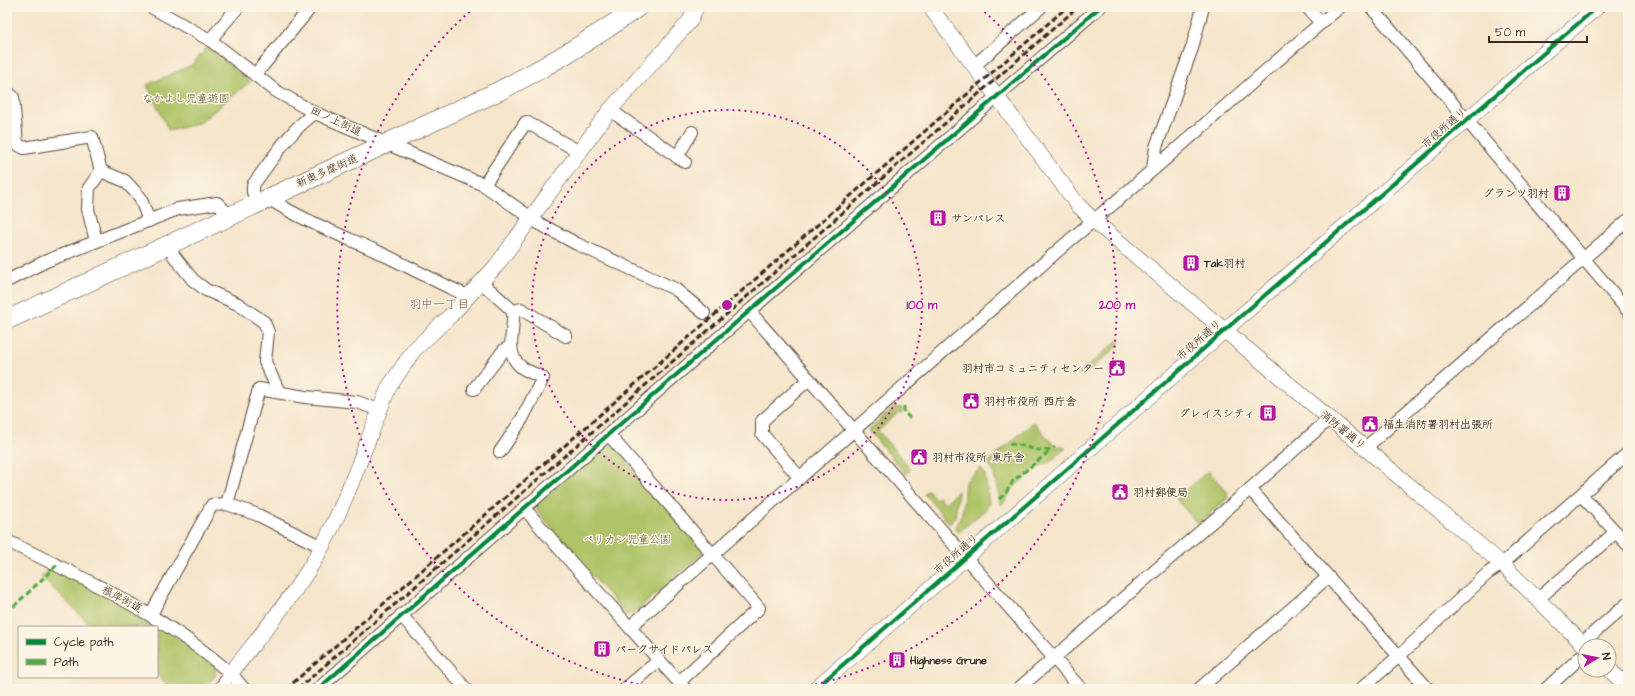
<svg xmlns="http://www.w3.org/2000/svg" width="1635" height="696" viewBox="0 0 1635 696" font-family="'Architects Daughter','Klee One',sans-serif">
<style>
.green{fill:#afc468;stroke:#757743}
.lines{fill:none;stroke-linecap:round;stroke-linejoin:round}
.minor-casing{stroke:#574638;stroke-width:14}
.tertiary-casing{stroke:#574638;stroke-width:16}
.primary-casing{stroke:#574638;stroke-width:20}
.minor{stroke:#fff;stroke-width:12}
.tertiary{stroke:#fff;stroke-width:15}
.primary{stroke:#fff;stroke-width:19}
.rail{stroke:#3b2a1e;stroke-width:3;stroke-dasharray:6 3;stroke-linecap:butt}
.quiet{stroke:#55ab43;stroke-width:3;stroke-dasharray:6 3;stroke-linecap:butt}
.cycleway-casing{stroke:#fcf5e5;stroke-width:6}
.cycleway{stroke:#00873e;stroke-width:4}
.ring{fill:none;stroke:#b5179e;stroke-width:2;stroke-dasharray:2 4}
.labels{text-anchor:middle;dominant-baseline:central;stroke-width:3;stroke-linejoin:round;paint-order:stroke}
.park-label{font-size:11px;fill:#5e5834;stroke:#fcf5e5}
.street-label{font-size:11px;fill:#3b2a1e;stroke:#fcf5e5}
.poi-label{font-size:11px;font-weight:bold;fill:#3b2a1e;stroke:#fcf5e5;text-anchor:start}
.neighbourhood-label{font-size:12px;fill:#775757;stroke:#fcf5e5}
.centre{fill:#b5179e;stroke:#fcf5e5;stroke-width:2}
.ring-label{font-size:12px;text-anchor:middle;font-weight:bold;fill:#b5179e;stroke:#fcf5e5;stroke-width:3;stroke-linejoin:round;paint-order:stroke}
</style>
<rect width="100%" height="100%" fill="#fcf5e5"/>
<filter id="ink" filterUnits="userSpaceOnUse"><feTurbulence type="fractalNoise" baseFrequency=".025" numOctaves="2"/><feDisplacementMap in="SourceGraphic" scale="8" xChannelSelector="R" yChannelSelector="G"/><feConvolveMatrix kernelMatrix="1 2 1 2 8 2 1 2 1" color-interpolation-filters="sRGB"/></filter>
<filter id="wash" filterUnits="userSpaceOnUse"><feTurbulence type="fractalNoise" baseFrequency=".012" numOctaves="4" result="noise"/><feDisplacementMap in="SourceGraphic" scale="16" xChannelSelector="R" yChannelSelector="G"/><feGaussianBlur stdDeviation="0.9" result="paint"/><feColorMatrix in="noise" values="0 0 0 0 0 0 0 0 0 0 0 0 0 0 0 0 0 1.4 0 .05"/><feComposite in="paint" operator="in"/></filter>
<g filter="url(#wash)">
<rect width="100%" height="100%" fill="#f5e5cb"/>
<g class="green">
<polygon points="207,47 250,82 199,123 169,131 147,85 192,65"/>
<polygon points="1119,339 1119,345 1085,374 1079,374"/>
<polygon points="894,407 902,408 902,413 899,412 878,431 911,469 906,474 870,432 870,429"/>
<polygon points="1034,422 1056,448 1061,445 1066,448 1050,462 1036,468 1032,472 1012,489 1005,501 1001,505 993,471 988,462"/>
<polygon points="605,445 613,445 704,552 633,614 625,614 538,512 536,505"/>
<path d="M981,468L985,475L989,503L985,510L959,532L954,528C965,519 963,496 965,482Z"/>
<polygon points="1208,471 1228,493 1227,499 1198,524 1176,499"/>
<polygon points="928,490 936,499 939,497 945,503 958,491 955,518 950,524 924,494"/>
<polygon points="51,566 148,618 216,664 215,676 203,689 170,689 157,674 157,627 93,627 41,577"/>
</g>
</g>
<g filter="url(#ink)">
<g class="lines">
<g class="minor-casing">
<g id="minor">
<polyline points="151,7 210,40 276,91 315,113 484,185 540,224 577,244 675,289 704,313"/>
<polyline points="1307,7 1321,23"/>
<polyline points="1371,7 1628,311"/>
<polyline points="210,40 238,7"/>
<polyline points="974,66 1041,7"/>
<polyline points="255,75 311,7"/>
<polyline points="7,91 13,97 17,144 24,148 92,137 101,171 125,181 140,197 149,221"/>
<polyline points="610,110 685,162"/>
<polyline points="677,157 692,132"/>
<polyline points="1153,168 1156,147 1192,48 1203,7"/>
<polyline points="484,185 526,122 578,151"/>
<path d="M268,198C302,220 338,234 374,250C406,265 436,282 468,296"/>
<path d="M257,203L253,192V185C272,160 289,131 315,113"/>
<polyline points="96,241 88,209 89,188 101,171"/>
<polyline points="169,245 174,256 193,280 206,290 238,304 264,322 268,332 265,362 279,392"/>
<polyline points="7,281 44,262 178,209 217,203 230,216"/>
<polyline points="481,282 513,311 521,309 566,336"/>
<polyline points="750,312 1081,689"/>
<polyline points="474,389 504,350 511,346"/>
<polyline points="609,435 759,608 679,682"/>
<polyline points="1365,448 1628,220"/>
<path d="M500,452L522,419L543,378C536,374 525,371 520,366C504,352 515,329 513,311"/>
<polyline points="800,478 762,434 762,421 809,379"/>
<polyline points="1250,489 1428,689"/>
<polyline points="1581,495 1628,545"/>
<polyline points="227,504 259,389 305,397 357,402 379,410"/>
<polyline points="524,508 571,562 685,689"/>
<path d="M7,541C73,573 140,604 199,648C217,662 230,671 244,689"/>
<polyline points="1538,599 1616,532"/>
<polyline points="151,614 212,505 227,504 258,515 322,547"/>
<polyline points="401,615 466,689"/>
<path d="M630,627L1070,240C1162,165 1249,83 1340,7"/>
<polyline points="1582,643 1628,603"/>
<polyline points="220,689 231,673"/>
<polyline points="318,689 724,333 1100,7"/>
<polyline points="625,689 658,661"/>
<polyline points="1018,689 1250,489 1329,419"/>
<polyline points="1199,689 1328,577"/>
<polyline points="1361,689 1399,656 1488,573 1502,564 1628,453"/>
<polyline points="1546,689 1585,653"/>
</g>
</g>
<g class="tertiary-casing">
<g id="tertiary">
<polyline points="930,7 1078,205 1094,221 1365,448 1502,564 1585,646"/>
<polyline points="1609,669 1628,688"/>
<path d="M231,673C261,634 299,590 322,547C349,496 367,440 389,387L414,350L451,315L496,266L610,110L690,21L696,7"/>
<polyline points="815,689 1041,492 1234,322 1597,7"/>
</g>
</g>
<g class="primary-casing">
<path id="primary" d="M7,320L499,91C548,66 593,39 638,7"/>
</g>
<use href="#minor" class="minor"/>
<use href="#tertiary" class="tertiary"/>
<use href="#primary" class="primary"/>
<g class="rail">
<polyline points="286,689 1067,7"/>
<polyline points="298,689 1078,7"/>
</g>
<g class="quiet">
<polyline points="904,406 904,412 910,418"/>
<path d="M1009,444C1024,444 1043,456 1055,447"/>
<polyline points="999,499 1005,494 1013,481 1050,451"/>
<polyline points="7,613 57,565"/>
</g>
<g class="cycleway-casing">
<g id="cycleway">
<polyline points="318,689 724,333 1100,7"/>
<polyline points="815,689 1041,492 1234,322 1597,7"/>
</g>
</g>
<use href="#cycleway" class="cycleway"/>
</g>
</g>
<g class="ring">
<circle cx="727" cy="305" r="195"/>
<path d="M656 688A390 390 0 0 1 474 8M980 8A390 390 0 0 1 798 688"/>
</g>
<defs>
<g id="building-square" transform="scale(0.9)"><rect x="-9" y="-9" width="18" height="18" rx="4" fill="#b5179e" stroke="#fcf5e5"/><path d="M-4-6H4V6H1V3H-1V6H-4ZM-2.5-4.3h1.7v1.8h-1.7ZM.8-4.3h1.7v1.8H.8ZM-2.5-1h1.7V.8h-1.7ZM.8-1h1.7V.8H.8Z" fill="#fff"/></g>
<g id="civic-square" transform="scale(0.9)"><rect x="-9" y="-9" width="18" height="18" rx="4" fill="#b5179e" stroke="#fcf5e5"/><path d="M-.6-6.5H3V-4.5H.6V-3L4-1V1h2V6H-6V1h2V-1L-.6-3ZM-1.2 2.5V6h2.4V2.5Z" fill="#fff"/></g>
</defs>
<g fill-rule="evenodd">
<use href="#building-square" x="1562" y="193"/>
<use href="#building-square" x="938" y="218"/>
<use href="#building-square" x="1191" y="263"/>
<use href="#civic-square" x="1117" y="368"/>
<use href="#civic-square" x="971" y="401"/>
<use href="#building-square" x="1268" y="413"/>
<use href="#civic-square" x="1370" y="424"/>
<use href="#civic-square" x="919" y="457"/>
<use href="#civic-square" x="1120" y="492"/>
<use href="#building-square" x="602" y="649"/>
<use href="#building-square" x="897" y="660"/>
</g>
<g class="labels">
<g class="park-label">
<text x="186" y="98">なかよし児童遊園</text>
<text x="627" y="539">ペリカン児童公園</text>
</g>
<g class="street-label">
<text transform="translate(336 121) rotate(25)">田ノ上街道</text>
<text transform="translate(1444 128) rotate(-41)">市役所通り</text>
<text transform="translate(327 171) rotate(-24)">新奥多摩街道</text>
<text transform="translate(1199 340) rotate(-41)">市役所通り</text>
<text transform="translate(1343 430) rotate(39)">消防署通り</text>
<text transform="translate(956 554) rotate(-41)">市役所通り</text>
<text transform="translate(122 599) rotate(28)">根岸街道</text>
</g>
<g class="poi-label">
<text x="1549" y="193" text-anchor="end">グランツ羽村</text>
<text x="951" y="218">サンパレス</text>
<text x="1204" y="263">Tak羽村</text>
<text x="1104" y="368" text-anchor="end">羽村市コミュニティセンター</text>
<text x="984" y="401">羽村市役所 西庁舎</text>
<text x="1255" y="413" text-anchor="end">グレイスシティ</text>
<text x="1383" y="424">福生消防署羽村出張所</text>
<text x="932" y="457">羽村市役所 東庁舎</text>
<text x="1133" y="492">羽村郵便局</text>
<text x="615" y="649">パークサイドパレス</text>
<text x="910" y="660">Highness Grune</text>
</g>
<g class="neighbourhood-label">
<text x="439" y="304">羽中一丁目</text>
</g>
</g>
<circle cx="727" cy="305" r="6" class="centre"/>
<g class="ring-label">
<text x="922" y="309">100 m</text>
<text x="1117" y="309">200 m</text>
</g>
<rect width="1635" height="696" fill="none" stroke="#fcf5e5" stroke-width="24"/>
<rect x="18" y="626" width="140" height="52" fill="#fcf5e5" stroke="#afa495"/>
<rect x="26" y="639" width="20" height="6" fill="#00873e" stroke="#afa495"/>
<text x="54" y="646" font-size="12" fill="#3b2a1e">Cycle path</text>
<rect x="26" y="659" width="20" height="6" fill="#55ab43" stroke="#afa495"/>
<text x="54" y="666" font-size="12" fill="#3b2a1e">Path</text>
<g transform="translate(1597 658) rotate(80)"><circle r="19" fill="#fcf5e5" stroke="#afa495"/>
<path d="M0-3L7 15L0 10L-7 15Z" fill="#b5179e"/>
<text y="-6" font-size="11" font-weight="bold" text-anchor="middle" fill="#3b2a1e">N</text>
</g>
<path d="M1489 36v6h98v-6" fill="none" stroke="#3b2a1e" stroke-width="2"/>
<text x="1495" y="36" font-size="12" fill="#3b2a1e" stroke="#fcf5e5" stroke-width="3" paint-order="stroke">50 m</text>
</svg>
